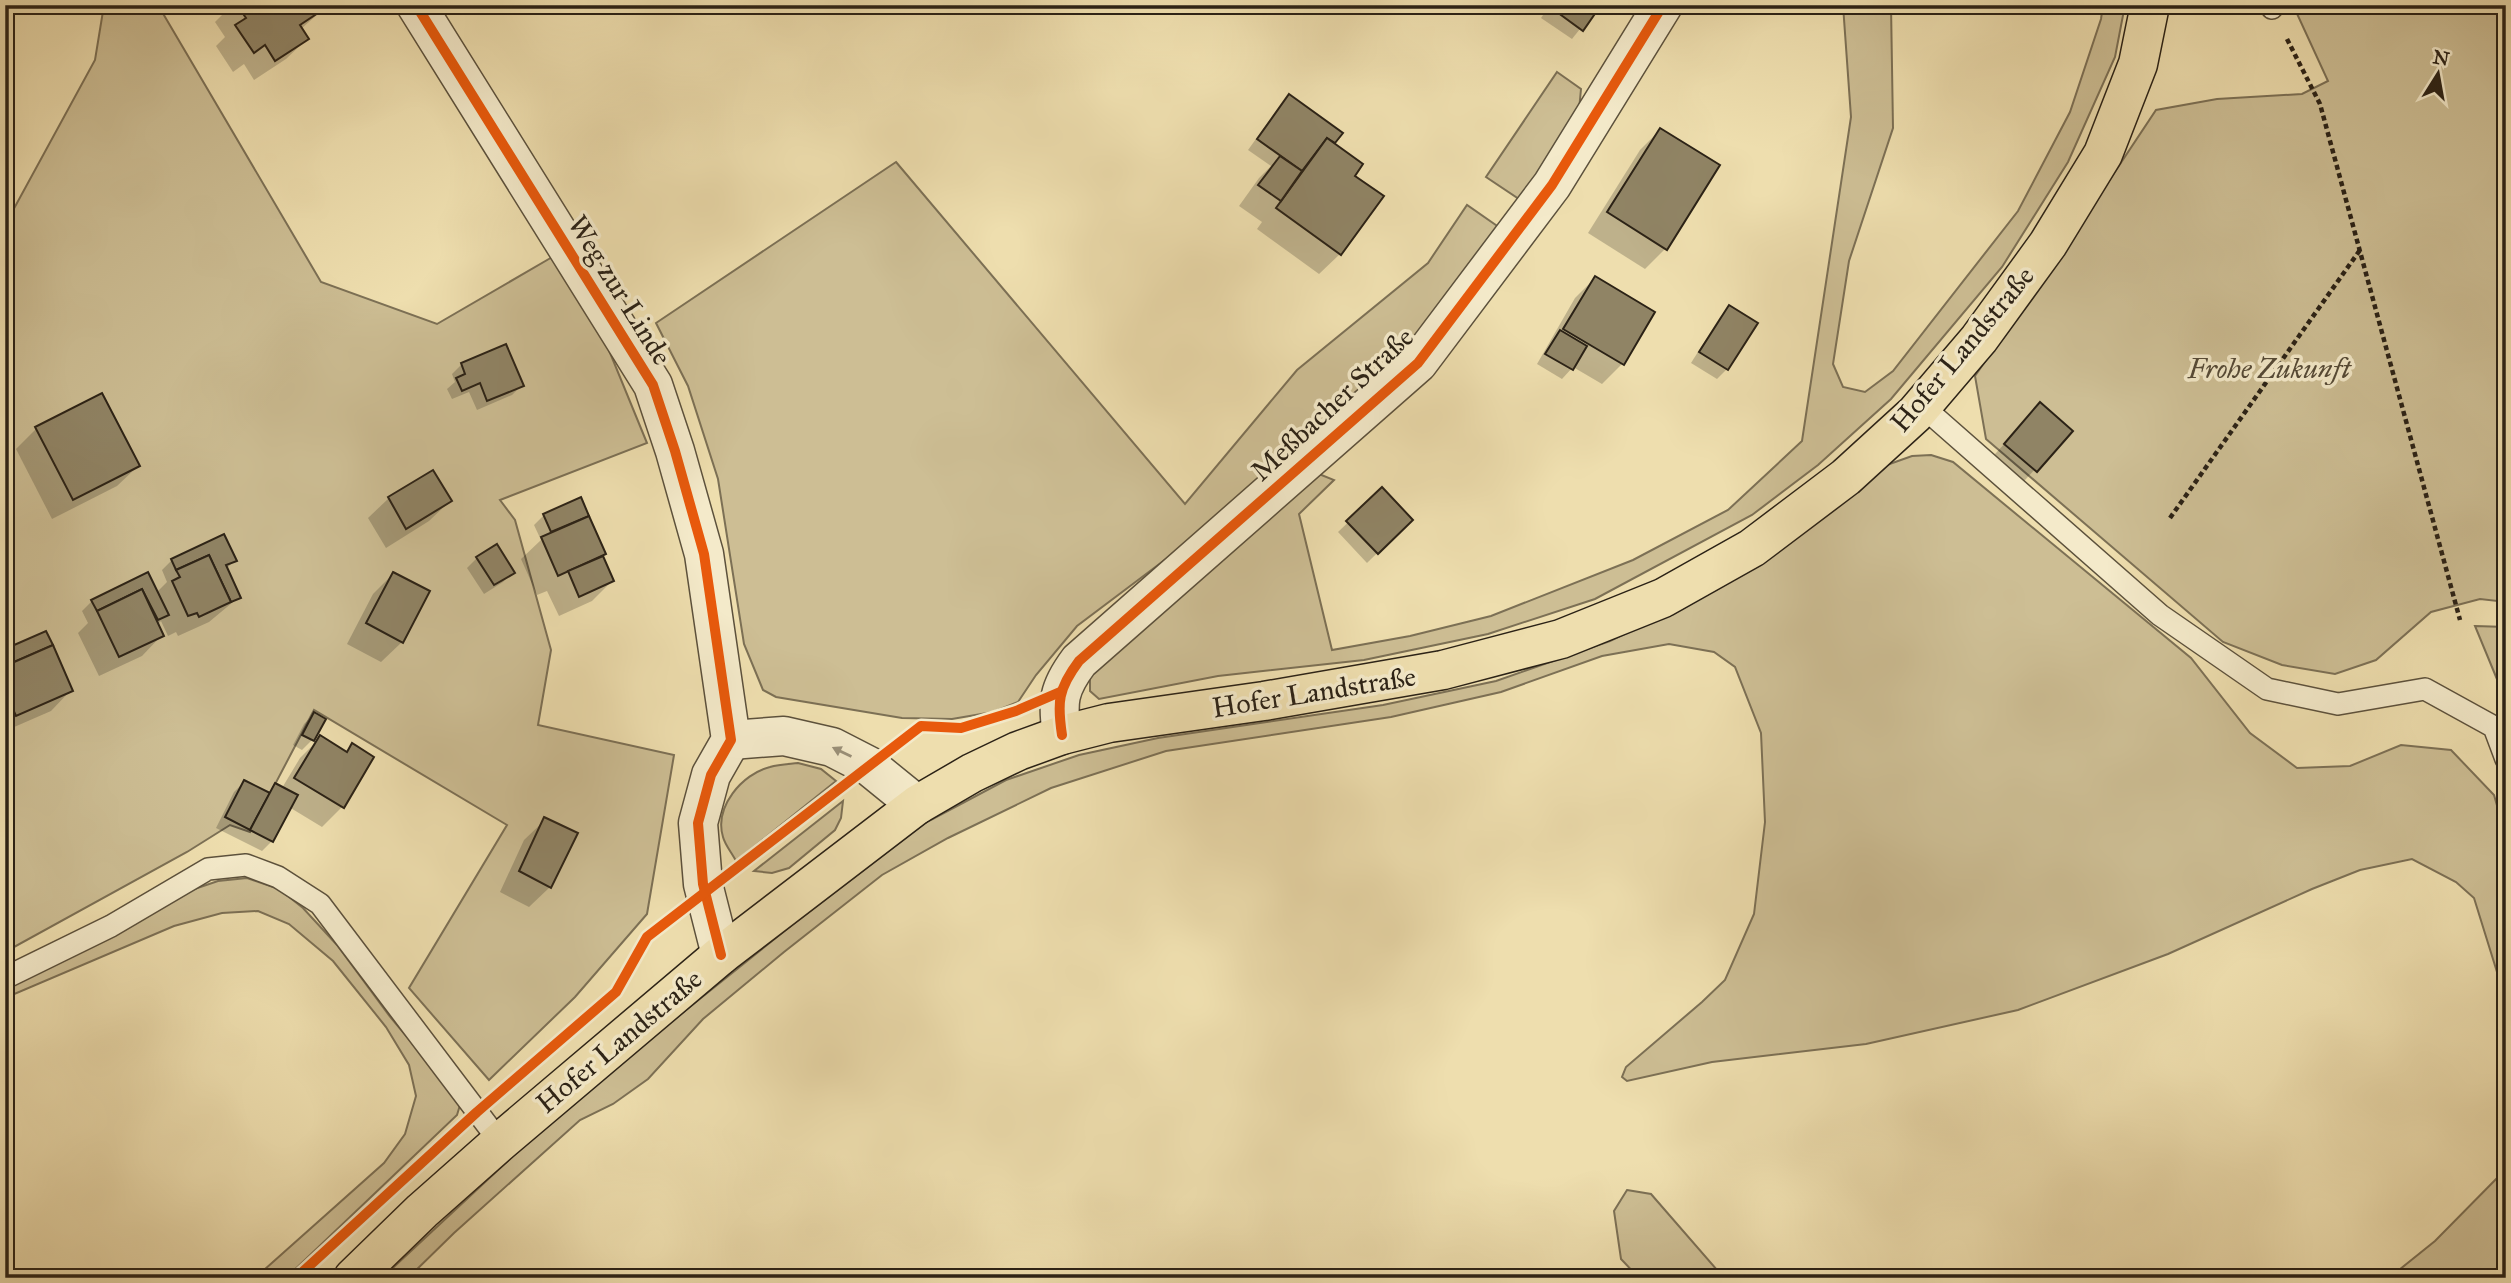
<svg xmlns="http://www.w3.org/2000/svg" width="2511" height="1283" viewBox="0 0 2511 1283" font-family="'IM FELL Great Primer',serif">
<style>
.green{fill:#cdbe94;stroke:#7c7055;stroke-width:2}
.shadow{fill:#0003}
.building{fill:#908465;stroke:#2b2216;stroke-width:2}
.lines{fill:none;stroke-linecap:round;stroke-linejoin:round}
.lane-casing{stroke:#5c513c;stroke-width:24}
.street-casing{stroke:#5c513c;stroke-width:41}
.primary-casing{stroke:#2b2216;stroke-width:41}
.path{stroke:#2b2216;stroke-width:4.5;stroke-dasharray:5 3.5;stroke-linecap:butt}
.lane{stroke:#f4eaca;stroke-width:21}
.street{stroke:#f4eaca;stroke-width:38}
.primary{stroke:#eedeae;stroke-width:38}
.cycleway-casing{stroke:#f4eaca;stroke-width:15}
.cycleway{stroke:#e8590c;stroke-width:10}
.oneway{fill:#9a9079}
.labels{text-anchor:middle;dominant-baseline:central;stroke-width:7;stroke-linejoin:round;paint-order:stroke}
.street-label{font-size:28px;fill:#2b2216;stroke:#f4eaca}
.park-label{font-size:28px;font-style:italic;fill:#544936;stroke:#f4eaca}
</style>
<rect width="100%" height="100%" fill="#eedeae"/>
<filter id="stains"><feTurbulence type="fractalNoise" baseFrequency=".00286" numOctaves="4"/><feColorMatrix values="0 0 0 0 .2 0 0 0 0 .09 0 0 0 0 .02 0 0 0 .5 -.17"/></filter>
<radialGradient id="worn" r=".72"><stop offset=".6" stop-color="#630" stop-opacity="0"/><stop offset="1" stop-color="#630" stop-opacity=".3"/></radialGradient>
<g class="green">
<polygon points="104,5 158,5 321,282 437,324 554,256 606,343 647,443 500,500 515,520 551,650 538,725 674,755 647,914 575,997 489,1080 409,988 507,825 314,710 250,832 230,825 187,852 5,952 5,225 95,60"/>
<polygon points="1843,5 1891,5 1893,128 1849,261 1833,364 1843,387 1865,392 1893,371 2018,211 2070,112 2101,19 2103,5 2125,5 2115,57 2068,162 2002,267 1891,399 1818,465 1752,515 1595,599 1488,634 1364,660 1218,676 1099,699 1090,691 1090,674 1314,472 1334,480 1299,514 1332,650 1410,636 1491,616 1633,560 1728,510 1802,441 1851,117"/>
<polygon points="2293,5 2506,5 2506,602 2480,599 2431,612 2376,660 2335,674 2282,665 2223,642 1986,439 1975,376 2063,250 2156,110 2217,99 2302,94 2328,81"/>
<polygon points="1557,72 1581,89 1579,110 1525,203 1486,177"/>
<polygon points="896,162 1185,504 1297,370 1428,263 1467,205 1503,230 1477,276 1336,422 1166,559 1077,626 1036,675 1018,702 993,712 952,719 902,718 776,697 763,690 744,644 718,479 688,386 656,323"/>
<polygon points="1931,455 1953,462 2191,658 2250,733 2297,768 2350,766 2401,745 2451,750 2494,795 2506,837 2506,1001 2474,898 2456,882 2412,859 2360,870 2312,889 2168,954 2018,1010 1866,1044 1712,1062 1627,1081 1622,1077 1626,1067 1702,1002 1725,980 1754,914 1765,822 1761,733 1735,667 1714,652 1669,644 1602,656 1501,692 1391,717 1166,751 1051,788 948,838 882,875 784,952 703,1019 648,1079 613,1104 580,1120 454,1233 408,1278 382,1278 513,1156 631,1054 792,925 925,823 1006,780 1079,755 1158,738 1383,705 1496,681 1610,641 1718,589 1884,466 1912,456"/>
<polygon points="2475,626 2506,627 2506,701"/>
<path d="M798,763L821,769L836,781L736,861C732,853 725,845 723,837C714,807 742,774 770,767C779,764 789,764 798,763Z"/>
<polygon points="843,801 841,818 835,830 789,868 772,873 754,871"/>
<polygon points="247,878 279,889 303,908 337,945 391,1018 455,1094 460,1105 457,1115 286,1278 255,1278 384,1163 405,1134 416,1096 409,1065 386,1027 333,961 289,924 258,911 222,913 174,926 5,998 5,986 165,899 218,881"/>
<polygon points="2506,1169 2506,1278 2389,1278 2435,1241"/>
<polygon points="1627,1190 1651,1194 1724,1278 1639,1278 1621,1259 1614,1211"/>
</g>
<g class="shadow">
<polygon points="232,5 328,5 301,29 307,39 286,59 254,80 244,64 233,72 216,46 225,37 215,22"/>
<polygon points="1550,5 1599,5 1572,39 1541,18"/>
<polygon points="1289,97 1340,134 1332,144 1352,176 1340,254 1319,274 1257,229 1262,222 1239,206 1259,178 1271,166 1248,150 1279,107"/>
<polygon points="1660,130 1665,249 1645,269 1588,233 1640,150"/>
<polygon points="1595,278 1622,364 1602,384 1573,367 1562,379 1537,364 1575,298"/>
<polygon points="1730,307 1727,369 1717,379 1691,363 1720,317"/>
<polygon points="462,364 522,385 512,395 477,410 469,392 452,399 447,389 455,382 452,374"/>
<polygon points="2040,405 2070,431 2015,491 1985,465"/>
<polygon points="36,429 138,466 117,486 52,519 16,449"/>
<polygon points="1382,490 1411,520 1367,563 1338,532"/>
<polygon points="389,498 450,501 429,521 386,548 368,518"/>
<polygon points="580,499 604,554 601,557 612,581 592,601 559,616 547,591 537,595 521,559 541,540 534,525 544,515"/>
<polygon points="477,558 513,572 503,582 484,594 467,568"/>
<polygon points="172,560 235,560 226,569 239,597 209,622 178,636 176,632 168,636 161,621 157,625 162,635 142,656 99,676 78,633 88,623 82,611 92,601 148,574 157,592 167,582 162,570"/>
<polygon points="393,574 402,642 381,662 347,644 373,594"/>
<polygon points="5,651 71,690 51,711 5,731"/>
<polygon points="314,714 312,740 302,750 293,745 304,724"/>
<polygon points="320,738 345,753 352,745 342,807 322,827 289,807 272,841 262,851 216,828 234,792 244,782 267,794 276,785 282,788 300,758"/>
<polygon points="545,820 550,887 529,907 500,892 524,840"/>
</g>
<g class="building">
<polygon points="237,5 330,5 300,25 309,39 275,61 265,45 254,53 235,25 246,18"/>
<polygon points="1551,5 1601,5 1583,31 1550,7"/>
<polygon points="1289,94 1343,133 1335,143 1327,138 1302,171 1257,139"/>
<polygon points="1660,128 1720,165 1667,250 1607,212"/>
<polygon points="1327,138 1363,164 1355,176 1384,196 1341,255 1276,208"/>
<polygon points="1280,156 1302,171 1281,201 1258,185"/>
<polygon points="1595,276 1655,312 1624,365 1563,329"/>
<polygon points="1729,305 1758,323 1728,370 1699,352"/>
<polygon points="1560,330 1587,346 1573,370 1545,354"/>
<polygon points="506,344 524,386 487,401 480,383 462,391 456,378 465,374 461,363"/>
<polygon points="102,393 140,466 73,500 35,427"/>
<polygon points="2040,402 2073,431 2037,472 2004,444"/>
<polygon points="433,470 452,501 406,529 388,497"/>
<polygon points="1382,487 1413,520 1378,554 1346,521"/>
<polygon points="581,497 589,516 551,532 543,514"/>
<polygon points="589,516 606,554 558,576 541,537"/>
<polygon points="224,534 237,561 226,565 241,598 231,602 209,555 176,570 171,559"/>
<polygon points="497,544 515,573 494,585 476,557"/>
<polygon points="209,555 231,602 199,617 197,613 188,616 172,581 180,577 176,570"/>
<polygon points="603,556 614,581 579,597 568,571"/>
<polygon points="148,572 169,615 158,620 142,589 97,611 91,600"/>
<polygon points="393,572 430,591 403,643 366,623"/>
<polygon points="142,589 164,636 119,657 97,611"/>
<polygon points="46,631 53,645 5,666 5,649"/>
<polygon points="53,645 73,691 16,716 5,691 5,666"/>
<polygon points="314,712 326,719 314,741 302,735"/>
<polygon points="320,735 347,752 352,743 374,757 344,808 294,778"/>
<polygon points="244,780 270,793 250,830 225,817"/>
<polygon points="275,783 298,795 273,842 250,830"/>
<polygon points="544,817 578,833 551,888 519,871"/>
</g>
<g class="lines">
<g class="lane-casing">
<g id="lane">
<polyline points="2270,5 2272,8"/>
<polyline points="1922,406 2160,615 2267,689 2338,704 2425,689 2494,727 2506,759"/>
<polyline points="5,978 111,926 208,869 246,865 278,877 320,904 500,1142"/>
</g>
</g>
<g class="street-casing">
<g id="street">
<polyline points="416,5 653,385 675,451 704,554 731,740 711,775 698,823 703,884 721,955"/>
<path d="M1062,735C1057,702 1058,689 1079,661L1418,363L1552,185L1663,5"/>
<polyline points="731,740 784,736 832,747 869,766 917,805"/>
</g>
</g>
<g class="primary-casing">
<polyline id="primary" points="353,1278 422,1211 500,1142 721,955 917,805 972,773 1018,751 1062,735 1109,723 1264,701 1443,670 1561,639 1663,598 1752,548 1846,477 1915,414 1979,339 2048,244 2103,154 2138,64 2150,5"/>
</g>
<g class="path">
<polyline points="2303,6 2322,5"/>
<polyline points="2287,39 2320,104 2460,620"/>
<polyline points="2170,518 2360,250"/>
</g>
<use href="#lane" class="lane"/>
<use href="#street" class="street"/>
<use href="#primary" class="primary"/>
<g class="cycleway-casing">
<g id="cycleway">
<polyline points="416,5 653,385 675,451 704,554 731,740 711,775 698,823 703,884 721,955"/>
<path d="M1062,735C1057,702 1058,689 1079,661L1418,363L1552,185L1663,5"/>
<polyline points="296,1278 477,1112 616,992 647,937 921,726 961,728 1016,711 1060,692"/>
</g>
</g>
<use href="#cycleway" class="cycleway"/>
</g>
<defs><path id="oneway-solid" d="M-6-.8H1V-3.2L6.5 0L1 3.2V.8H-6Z" transform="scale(1.75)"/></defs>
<use class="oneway" href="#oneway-solid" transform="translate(842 752) rotate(-154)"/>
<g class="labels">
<g class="street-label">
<text transform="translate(620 290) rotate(58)">Weg zur Linde</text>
<text transform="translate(1962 349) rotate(-50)">Hofer Landstraße</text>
<text transform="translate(1332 404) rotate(-43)">Meßbacher Straße</text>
<text transform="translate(1314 692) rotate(-9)">Hofer Landstraße</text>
<text transform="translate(619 1041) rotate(-40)">Hofer Landstraße</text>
</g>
<g class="park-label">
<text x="2269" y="368">Frohe Zukunft</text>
</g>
</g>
<rect width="2511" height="1283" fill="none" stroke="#eedeae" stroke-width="28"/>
<rect x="7" y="7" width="2497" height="1269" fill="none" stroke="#2b2216" stroke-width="3.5"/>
<rect x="14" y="14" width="2483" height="1255" fill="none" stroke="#2b2216" stroke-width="2"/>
<g transform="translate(2438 74) rotate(11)" stroke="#f4eaca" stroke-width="5" paint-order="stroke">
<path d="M0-5L12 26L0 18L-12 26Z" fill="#2b2216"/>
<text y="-10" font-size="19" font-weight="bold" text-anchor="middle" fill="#2b2216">N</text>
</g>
<rect width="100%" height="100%" filter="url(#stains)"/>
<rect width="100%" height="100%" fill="url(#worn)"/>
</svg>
